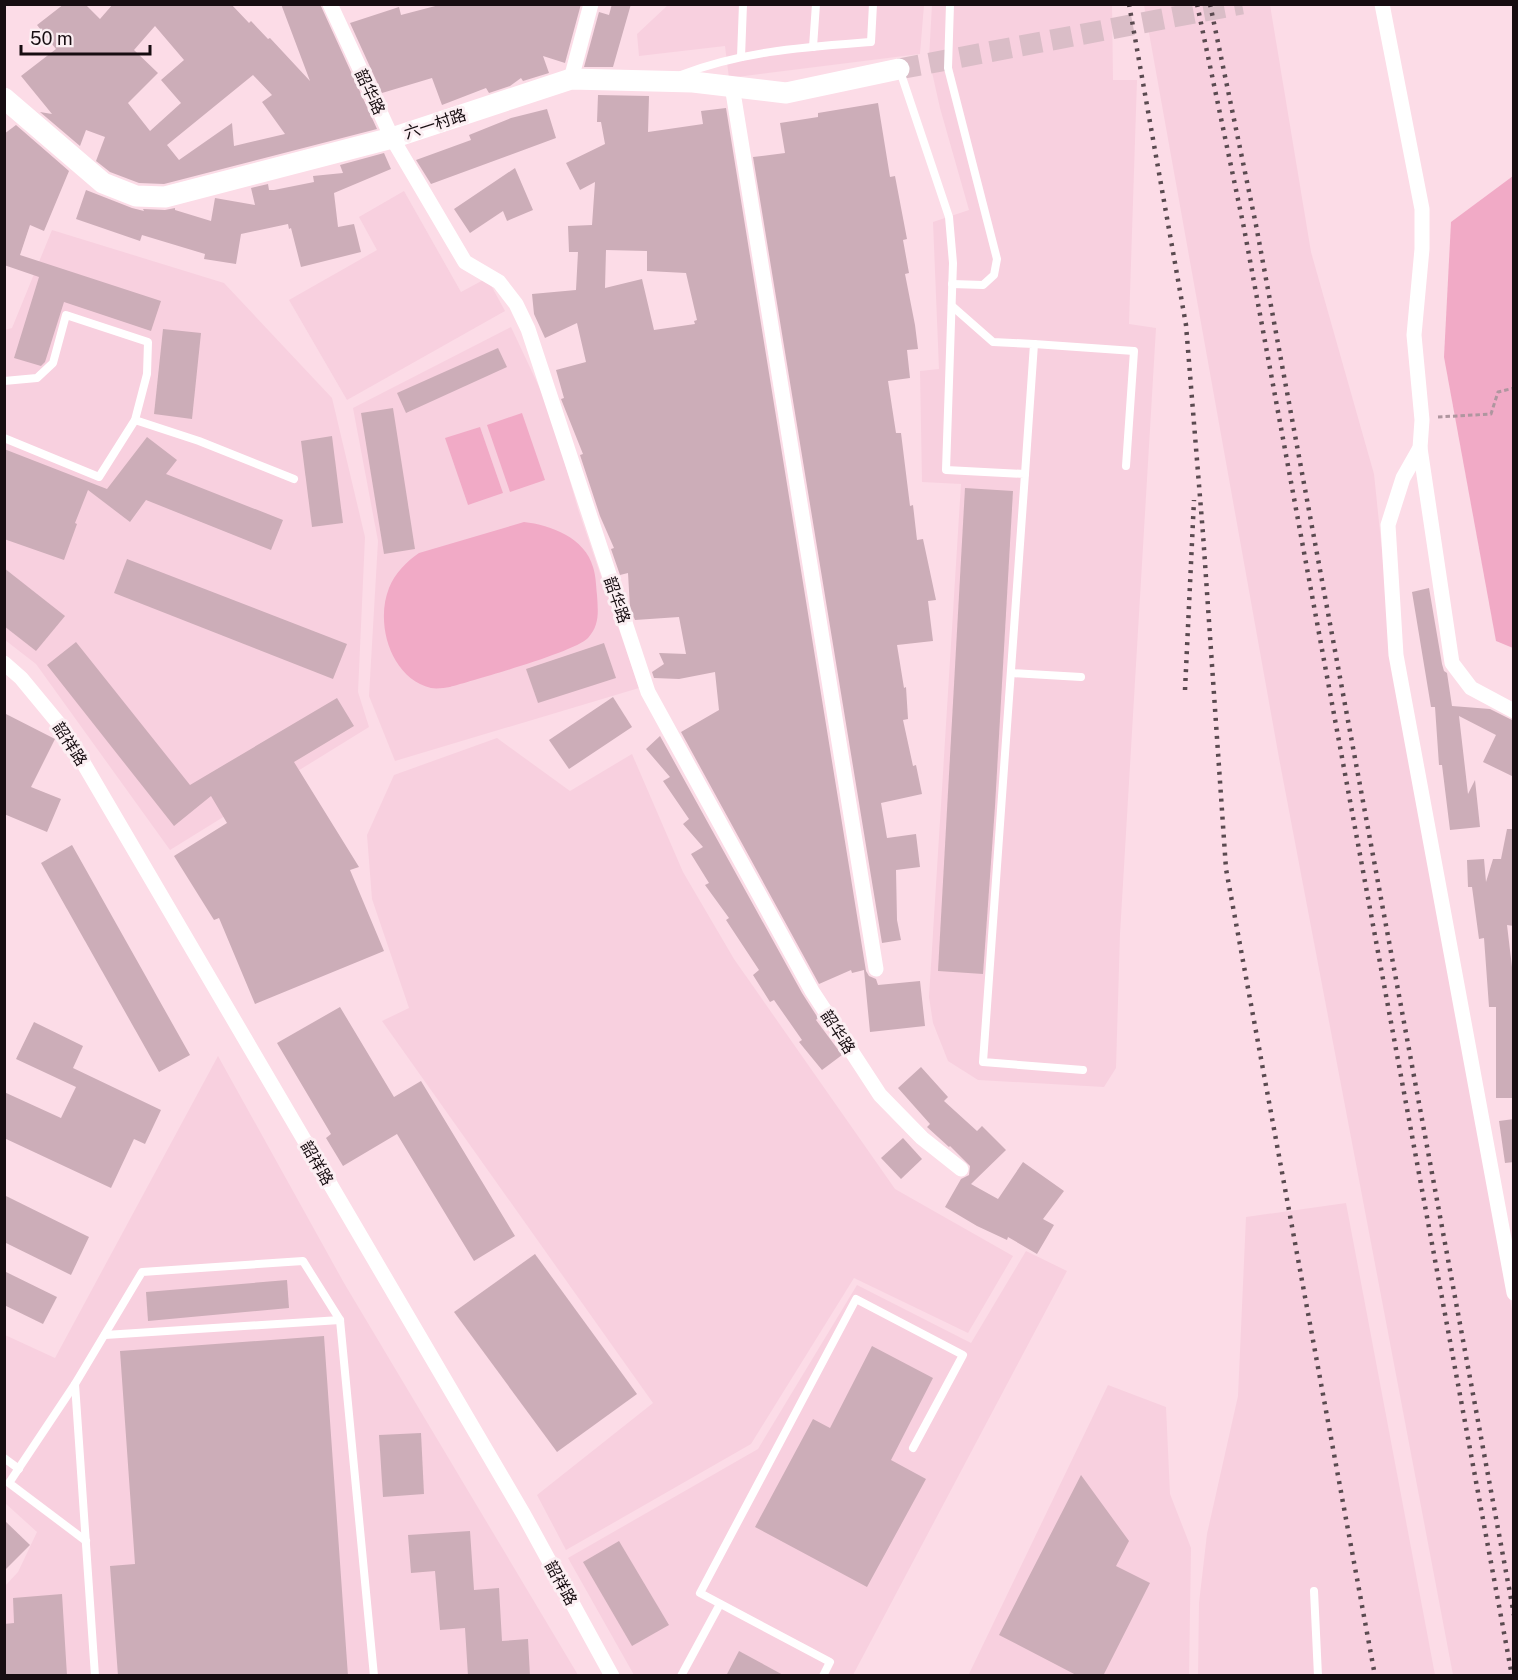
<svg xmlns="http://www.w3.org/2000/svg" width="1518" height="1680" viewBox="0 0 1518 1680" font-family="'Public Sans','Noto Sans SC',sans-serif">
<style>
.built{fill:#f8d0df}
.green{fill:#f1aac6}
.building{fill:#ccadb8;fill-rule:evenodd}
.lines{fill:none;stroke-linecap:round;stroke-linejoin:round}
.secondary-tunnel{stroke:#dabdc7;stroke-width:21;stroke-dasharray:21 10;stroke-linecap:butt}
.path{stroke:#af969f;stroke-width:3;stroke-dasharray:4.5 3;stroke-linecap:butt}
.lane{stroke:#fff;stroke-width:8}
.street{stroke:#fff;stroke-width:15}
.secondary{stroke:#fff;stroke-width:21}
.rail{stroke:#5a4a50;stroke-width:4.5;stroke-dasharray:3 6;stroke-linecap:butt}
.labels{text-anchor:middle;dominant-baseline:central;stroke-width:6;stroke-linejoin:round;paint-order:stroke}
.street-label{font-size:16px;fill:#170d11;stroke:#fceff3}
</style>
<rect width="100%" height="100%" fill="#fcdce7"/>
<g class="built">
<polygon points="668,5 924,5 920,54 729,78 725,46 639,56 637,34"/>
<polygon points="932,5 1112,5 1113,80 1137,80 1129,324 1156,328 1120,934 1116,1068 1104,1087 978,1080 948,1061 933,1023 929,997 961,484 922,482 920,371 939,369 933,222 969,210 940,108 929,59"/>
<polygon points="1144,5 1270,5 1311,252 1374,474 1393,657 1513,1316 1513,1675 1453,1675 1279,758"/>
<polygon points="404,191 461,292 487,278 505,311 347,400 289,300 377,250 359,217"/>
<polygon points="52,230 224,283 332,398 365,537 358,692 369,727 170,850 36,664 5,640 4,330 12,328"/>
<polygon points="511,327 549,408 578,509 639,688 395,761 369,696 378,541 353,408"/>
<polygon points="497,738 570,791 632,754 683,872 734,959 895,1189 1013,1256 968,1333 854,1278 751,1444 566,1550 537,1495 653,1403 382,1021 409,1008 372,899 367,835 394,775"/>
<polygon points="218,1056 344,1283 578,1675 5,1675 4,1587 18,1572 37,1532 5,1503 5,1335 55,1358"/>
<polygon points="1346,1203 1435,1675 1198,1676 1199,1603 1207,1534 1238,1396 1246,1217"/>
<polygon points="1026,1251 1067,1271 853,1675 634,1675 568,1558 758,1449 857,1285 971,1343"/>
<polygon points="1108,1385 1166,1407 1170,1494 1191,1548 1189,1675 968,1676"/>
</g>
<g class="green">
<polygon points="1513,176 1513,648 1496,641 1444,357 1451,222"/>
<polygon points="522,413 545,480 510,492 487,425"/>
<polygon points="480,427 503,493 468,505 445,438"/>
<path d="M524,522C551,525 585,538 593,567C596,576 596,586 597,595C598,611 600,625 588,638C575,652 474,680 450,687C444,688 437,689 431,688C390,678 375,623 389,588C395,573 407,561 419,553Z"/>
</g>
<g class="building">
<path d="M64,4H85L100,19L113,4H231L249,23L251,21L268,39L270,38L310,81L281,4H320L377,129L164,184L139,183L110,172L96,161L105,137L86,130L80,146L40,112L52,114L21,76L56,49L37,25ZM155,26L184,60L161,80L181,103L150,131L128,103L158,73L134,50ZM253,75L272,95L262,102L285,134L234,146L232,123L179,160L167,145Z"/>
<polygon points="443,4 581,4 565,63 543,56 549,73 523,81 521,78 510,86 489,93 486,88 442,105 432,78 382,93 350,23 399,7 401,15"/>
<polygon points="612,4 631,4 613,67 584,67 599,12 609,15"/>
<path d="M598,95L649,96L648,132L703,124L701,111L726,108L866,971L869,976L876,979L878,985L920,981L925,1026L870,1032L864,970L852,973L851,970L819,984L681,732L719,710L715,672L679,679L654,678L652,672L664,664L659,653L686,654L679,617L635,620L630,608L628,573L620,575L611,549L614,548L600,516L580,455L583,454L561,399L564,398L556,370L586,362L577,323L545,338L534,314L532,294L576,290L578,252H569L568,226L592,225L595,182L580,190L566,163L605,144L601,122H597ZM606,250L647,251V271L686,273L697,320L694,321L695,324L654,330L642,279L605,288Z"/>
<polygon points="878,103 890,177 895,176 907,239 903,240 909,273 905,274 915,325 918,349 907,350 910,378 888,381 896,433 901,433 910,506 913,505 917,540 923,539 936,600 928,601 933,641 897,645 904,688 906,687 908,719 903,720 913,766 916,765 922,794 881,803 887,838 916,834 920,867 896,870 897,920 901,940 882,943 753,157 785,153 780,123 818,117 818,113"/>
<polygon points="547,109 556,138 431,184 416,160 471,140 469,135 511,118"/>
<polygon points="16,125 69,171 44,231 30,225 20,255 161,301 151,331 64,302 45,362 41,366 14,358 39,277 4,265 4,134"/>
<polygon points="384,153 391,169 334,193 338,227 354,224 361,252 301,267 291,228 289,229 288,224 241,234 236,264 204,259 205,254 142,235 140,241 76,219 86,190 132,208 144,211 143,209 165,210 175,208 175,210 211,221 215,198 255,205 251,188 268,184 269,190 274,190 314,182 313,176 343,173 340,165"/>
<polygon points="515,168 533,210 507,221 503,211 470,233 454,209"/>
<polygon points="163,329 201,333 192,419 154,414"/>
<polygon points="498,348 507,367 406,413 397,393"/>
<polygon points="393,408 415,549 384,554 361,413"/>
<polygon points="332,436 343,523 312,527 301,441"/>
<polygon points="147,437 177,460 166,474 283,520 271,550 146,500 130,522 88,490 75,523 77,524 64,560 4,539 4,449 107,489"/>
<polygon points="965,488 1013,491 995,806 983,974 938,971"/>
<polygon points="127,559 347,644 333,679 114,593"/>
<polygon points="4,568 65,616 36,651 4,626"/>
<polygon points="1429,588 1442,664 1444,671 1447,673 1452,706 1490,709 1514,721 1514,777 1483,762 1496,735 1459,716 1468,794 1475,780 1480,827 1450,830 1442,765 1439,765 1435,707 1431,707 1412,592"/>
<polygon points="76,642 190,785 337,698 354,726 294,762 359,867 350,870 384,951 255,1004 219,918 214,920 174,856 227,823 211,796 174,826 47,665"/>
<polygon points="604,643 616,678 538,703 526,669"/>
<polygon points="613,697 632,727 569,769 549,740"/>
<polygon points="4,713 55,739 31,787 61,799 47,832 4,814"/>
<polygon points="660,736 802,993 818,1018 816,1020 842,1055 822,1070 799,1042 802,1040 774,1000 770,1002 753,975 759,970 726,920 729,918 705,885 709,883 691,854 703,847 683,824 689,819 663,781 670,777 646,749"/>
<polygon points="1507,829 1514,829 1514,926 1507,925 1514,984 1514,1098 1496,1098 1496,1007 1489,1007 1484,938 1479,939 1472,887 1468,887 1467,860 1484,859 1486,882 1493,859 1501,859"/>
<polygon points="72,845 190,1055 159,1072 41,863"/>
<polygon points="340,1007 394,1097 421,1081 515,1236 474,1261 397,1134 343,1166 326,1138 331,1134 277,1043"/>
<polygon points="34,1022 83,1046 73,1068 161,1110 145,1144 134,1139 111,1188 4,1138 4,1092 61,1118 76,1087 16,1059"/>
<polygon points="921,1067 948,1097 944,1101 977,1131 982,1126 1006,1150 971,1184 998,1199 1023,1162 1064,1191 1043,1219 1054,1225 1037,1254 1008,1237 1007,1240 977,1226 945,1207 961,1179 969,1175 970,1166 950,1146 949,1147 927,1127 930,1124 898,1088"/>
<polygon points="1514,1119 1514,1162 1505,1163 1499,1121"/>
<polygon points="903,1138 922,1159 901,1179 881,1158"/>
<polygon points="4,1195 89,1237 71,1275 4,1242"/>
<polygon points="535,1254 637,1394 557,1452 454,1312"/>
<polygon points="4,1271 57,1297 43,1324 4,1305"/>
<polygon points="287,1280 289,1308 148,1321 146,1292"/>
<polygon points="324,1336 348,1676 118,1676 110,1566 135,1564 120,1351"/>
<polygon points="872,1346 933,1378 891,1460 926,1479 867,1587 755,1527 813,1419 830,1428"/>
<polygon points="421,1433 424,1494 383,1497 379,1435"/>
<polygon points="1081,1475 1129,1541 1116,1566 1150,1583 1103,1676 1078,1676 999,1635"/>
<polygon points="4,1520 30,1545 4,1571"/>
<polygon points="470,1531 474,1590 499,1588 502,1641 528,1639 530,1676 468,1676 465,1628 440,1630 435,1571 411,1573 408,1535"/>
<polygon points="619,1541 669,1625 632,1646 583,1562"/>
<polygon points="62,1594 67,1676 4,1676 4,1624 14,1623 13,1598"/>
<polygon points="739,1651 785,1676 726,1676"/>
</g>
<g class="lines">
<polyline class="secondary-tunnel" points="899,69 1242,4"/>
<polyline class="path" points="1438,417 1491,414 1498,392 1514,388"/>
<g class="lane">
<polyline points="950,4 948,68 997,259 994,275 983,285 952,284"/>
<polyline points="813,47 816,4"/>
<polyline points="741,57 743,4"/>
<polyline points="900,71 949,217 953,263 946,470 1025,474 983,1062 1083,1070"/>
<path d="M681,75C741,51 807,47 871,42L873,4"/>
<polyline points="952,306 993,342 1034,344 1025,474"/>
<polyline points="1034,344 1134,351 1126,466"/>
<polyline points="4,381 37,378 53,363 66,315 148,342 147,374 135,420 99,477 4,438"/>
<polyline points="135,420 199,441 294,479"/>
<polyline points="1011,673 1081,677"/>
<polyline points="105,1335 340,1320 374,1676"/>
<polyline points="75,1384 9,1483 86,1541"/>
<polyline points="4,1458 19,1469"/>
<polyline points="1314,1591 1318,1676"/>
<polyline points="95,1676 75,1384 142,1272 303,1261 340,1320"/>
<polyline points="681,1676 720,1604"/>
<polyline points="823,1676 830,1662 700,1593 856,1299 963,1355 913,1448"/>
</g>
<g class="street">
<polyline points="330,4 392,138 465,262 499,282 516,304 528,329 648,692 812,991 880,1095 922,1138 961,1169"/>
<polyline points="1382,4 1422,209 1422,249 1414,335 1422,420 1420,448 1403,478 1388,525 1396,655 1514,1293"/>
<polyline points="571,79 591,4"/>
<polyline points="732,86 876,969"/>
<polyline points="1420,448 1452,663 1471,688 1514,711"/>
<polyline points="4,663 21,678 64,730 524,1515 612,1676"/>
</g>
<polyline class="secondary" points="4,98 103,183 136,196 165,197 392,138 571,79 693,82 786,93 899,69"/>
<g class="rail">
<polyline points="1129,4 1186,325 1203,534 1226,869 1375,1676"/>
<polyline points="1197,4 1244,228 1512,1676"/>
<polyline points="1210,4 1256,225 1514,1615"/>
<polyline points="1185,690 1194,500"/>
</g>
</g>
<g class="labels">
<g class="street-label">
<text transform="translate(370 92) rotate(65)">韶华路</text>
<text transform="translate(435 124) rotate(-18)">六一村路</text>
<text transform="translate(617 600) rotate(71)">韶华路</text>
<text transform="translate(70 744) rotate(57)">韶祥路</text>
<text transform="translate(838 1032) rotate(57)">韶华路</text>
<text transform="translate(317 1163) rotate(60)">韶祥路</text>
<text transform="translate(561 1583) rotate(61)">韶祥路</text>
</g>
</g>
<rect width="1518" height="1680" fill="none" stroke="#170d11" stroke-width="12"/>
<path d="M21 45v9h129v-9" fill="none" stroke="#170d11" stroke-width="3"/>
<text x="30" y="45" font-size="18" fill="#170d11" stroke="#fceff3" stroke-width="4.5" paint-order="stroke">50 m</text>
</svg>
